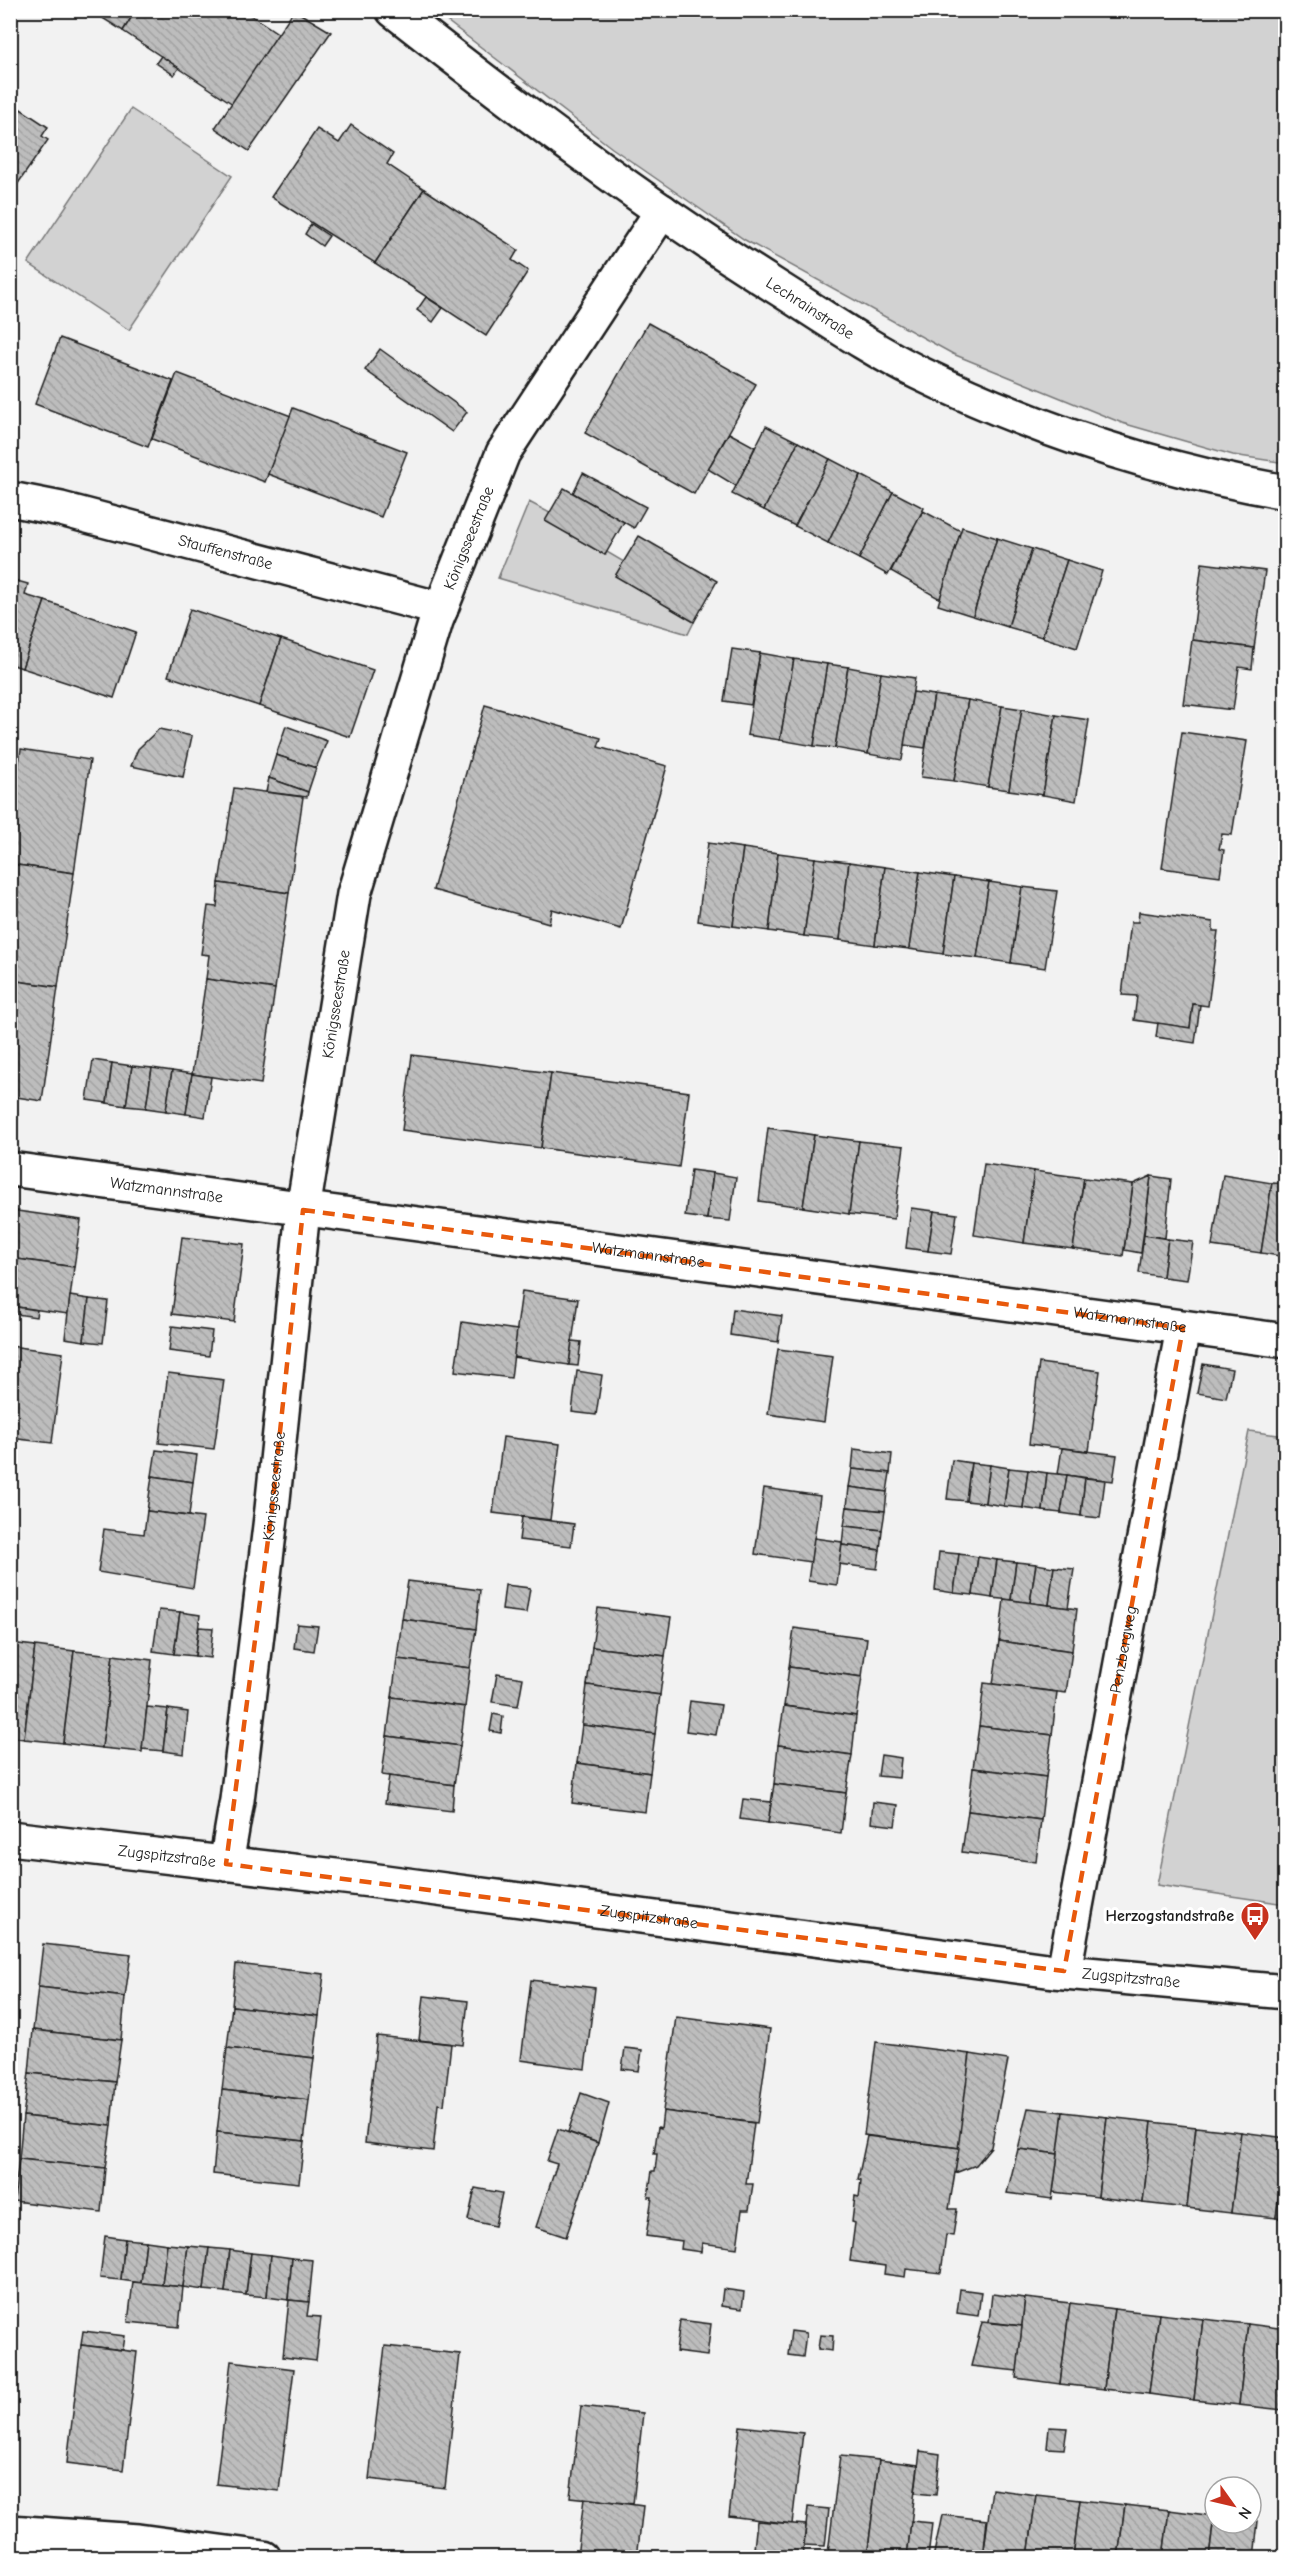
<svg xmlns="http://www.w3.org/2000/svg" width="1296" height="2568" viewBox="0 0 1296 2568" font-family="'Comic Neue',sans-serif">
<style>
.green{fill:#d2d2d2;stroke:#777;stroke-width:1.5}
.building{fill:url(#building-back-hatch);stroke:#1c1c1c;stroke-width:1.5}
.lines{fill:none;stroke-linecap:round;stroke-linejoin:round}
.minor-casing{stroke:#1c1c1c;stroke-width:38}
.tertiary-casing{stroke:#1c1c1c;stroke-width:38}
.minor{stroke:#fff;stroke-width:33}
.tertiary{stroke:#fff;stroke-width:33}
.marked{fill:none;stroke:#e8590c;stroke-width:4.5;stroke-dasharray:12 8;stroke-linejoin:round}
.labels{text-anchor:middle;dominant-baseline:central;stroke-width:6;stroke-linejoin:round;paint-order:stroke}
.street-label{font-size:16px;fill:#1c1c1c;stroke:#fff}
.poi-label{font-size:16px;font-weight:bold;fill:#1c1c1c;stroke:#fff;text-anchor:end}
</style>
<defs>
<pattern id="building-back-hatch" width="6" height="6" patternUnits="userSpaceOnUse" patternTransform="scale(1.5)"><rect width="6" height="6" fill="#bdbdbd"/><path d="M-1 5l2 2M0 0l6 6M5-1l2 2" fill="none" stroke="#a2a2a2"/></pattern>
</defs>
<rect width="100%" height="100%" fill="#f2f2f2"/>
<filter id="ink" filterUnits="userSpaceOnUse"><feTurbulence type="fractalNoise" baseFrequency=".0167" numOctaves="2"/><feDisplacementMap in="SourceGraphic" scale="12" xChannelSelector="R" yChannelSelector="G"/><feConvolveMatrix kernelMatrix="1 2 1 2 8 2 1 2 1" color-interpolation-filters="sRGB"/></filter>
<g filter="url(#ink)">
<g class="green">
<polygon points="434,11 1285,11 1285,463 1233,455 1122,423 953,354 745,240 612,148"/>
<polygon points="131,109 232,176 129,330 28,263"/>
<polygon points="529,502 550,513 546,521 605,555 607,552 624,562 616,576 694,622 688,634 498,578"/>
<polygon points="1249,1431 1285,1436 1285,1904 1157,1885"/>
</g>
<g class="building">
<polygon points="90,10 136,10 123,31"/>
<polygon points="136,10 243,10 279,34 233,104 123,31"/>
<polygon points="294,10 331,32 249,151 215,128"/>
<polygon points="161,56 179,68 174,75 156,63"/>
<polygon points="10,102 48,127 42,136 48,140 10,195"/>
<polygon points="351,125 393,154 387,164 424,189 375,263 271,197 317,129 339,143"/>
<polygon points="424,189 518,250 512,260 528,271 486,336 375,263"/>
<polygon points="311,224 329,236 322,246 305,234"/>
<polygon points="426,297 443,308 433,322 417,310"/>
<polygon points="648,323 756,384 694,494 585,433"/>
<polygon points="60,338 173,381 148,447 35,404"/>
<polygon points="380,349 467,412 452,432 365,370"/>
<polygon points="177,373 291,416 265,482 152,439"/>
<polygon points="293,408 407,452 381,517 268,474"/>
<polygon points="766,426 798,442 764,510 732,494"/>
<polygon points="729,433 755,447 736,486 708,469"/>
<polygon points="798,442 830,459 795,526 764,510"/>
<polygon points="830,459 861,475 828,543 795,526"/>
<polygon points="583,473 646,507 634,528 573,493"/>
<polygon points="861,475 893,492 859,559 828,543"/>
<polygon points="564,488 624,522 605,555 545,521"/>
<polygon points="893,492 924,508 888,575 859,559"/>
<polygon points="923,511 961,531 940,599 891,571"/>
<polygon points="962,527 997,538 973,616 938,605"/>
<polygon points="639,536 717,581 694,622 615,576"/>
<polygon points="997,538 1032,549 1008,627 973,616"/>
<polygon points="1032,549 1067,560 1042,637 1008,627"/>
<polygon points="1067,560 1102,571 1077,648 1042,637"/>
<polygon points="1202,563 1265,571 1254,648 1192,640"/>
<polygon points="10,579 28,584 25,595 45,601 22,668 10,664"/>
<polygon points="45,601 136,632 114,698 22,668"/>
<polygon points="190,609 281,639 259,706 168,676"/>
<polygon points="281,639 373,670 350,737 259,706"/>
<polygon points="1192,640 1254,648 1252,669 1239,667 1233,710 1183,704"/>
<polygon points="732,649 760,653 751,705 724,701"/>
<polygon points="760,653 794,659 780,740 747,735"/>
<polygon points="794,659 827,664 814,746 780,740"/>
<polygon points="827,664 848,667 835,748 814,746"/>
<polygon points="848,667 881,673 868,754 835,748"/>
<polygon points="881,673 915,678 902,760 868,754"/>
<polygon points="913,692 934,695 925,748 904,745"/>
<polygon points="934,695 968,700 954,781 921,777"/>
<polygon points="968,700 1002,706 988,787 954,781"/>
<polygon points="485,705 601,738 598,747 667,766 621,929 552,909 549,923 433,890"/>
<polygon points="1002,706 1022,709 1009,790 988,787"/>
<polygon points="1022,709 1056,715 1043,795 1009,790"/>
<polygon points="1056,715 1089,720 1076,801 1043,795"/>
<polygon points="286,726 327,741 316,768 276,755"/>
<polygon points="159,729 192,736 183,777 131,766 138,749"/>
<polygon points="1182,732 1247,741 1232,835 1222,834 1219,849 1224,850 1220,876 1162,868"/>
<polygon points="21,749 90,760 74,873 10,864 10,824"/>
<polygon points="276,755 316,768 308,792 269,778"/>
<polygon points="269,778 308,792 307,797 266,792"/>
<polygon points="234,788 303,797 289,893 219,883"/>
<polygon points="708,843 743,848 733,926 698,921"/>
<polygon points="743,848 778,853 769,931 733,926"/>
<polygon points="778,853 815,858 804,936 769,931"/>
<polygon points="815,858 849,862 840,940 804,936"/>
<polygon points="849,862 885,867 875,945 840,940"/>
<polygon points="10,864 74,873 58,987 10,980"/>
<polygon points="885,867 920,872 909,949 875,945"/>
<polygon points="920,872 954,877 943,954 909,949"/>
<polygon points="954,877 989,882 977,958 943,954"/>
<polygon points="989,882 1022,887 1011,963 977,958"/>
<polygon points="219,883 289,893 275,989 206,979 209,955 201,954 208,906 217,907"/>
<polygon points="1022,887 1057,891 1045,968 1011,963"/>
<polygon points="1139,912 1213,922 1213,931 1218,931 1208,1006 1193,1004 1190,1028 1134,1020 1137,996 1122,995 1131,922 1138,922"/>
<polygon points="206,979 275,989 261,1084 192,1074"/>
<polygon points="10,980 58,987 42,1101 10,1096"/>
<polygon points="1193,1004 1200,1005 1195,1043 1156,1037 1158,1023 1190,1028"/>
<polygon points="412,1055 551,1073 541,1148 402,1130"/>
<polygon points="93,1060 112,1063 107,1103 87,1100"/>
<polygon points="112,1063 132,1066 126,1106 107,1103"/>
<polygon points="132,1066 152,1068 146,1108 126,1106"/>
<polygon points="152,1068 172,1071 166,1111 146,1108"/>
<polygon points="172,1071 192,1074 186,1114 166,1111"/>
<polygon points="551,1073 689,1092 679,1167 541,1148"/>
<polygon points="192,1074 211,1077 205,1117 186,1114"/>
<polygon points="768,1128 814,1135 803,1207 759,1201"/>
<polygon points="814,1135 859,1141 849,1214 803,1207"/>
<polygon points="859,1141 904,1146 894,1219 849,1214"/>
<polygon points="984,1164 1034,1171 1024,1243 974,1235"/>
<polygon points="691,1170 713,1173 707,1219 685,1216"/>
<polygon points="1034,1171 1084,1178 1073,1249 1024,1243"/>
<polygon points="713,1173 736,1177 730,1221 707,1219"/>
<polygon points="1223,1175 1272,1183 1261,1253 1212,1246"/>
<polygon points="1151,1176 1171,1179 1165,1238 1144,1235"/>
<polygon points="1151,1176 1141,1253 1124,1250 1133,1184"/>
<polygon points="1084,1178 1133,1184 1123,1256 1073,1249"/>
<polygon points="1272,1183 1286,1184 1286,1257 1261,1253"/>
<polygon points="911,1208 934,1211 928,1251 906,1248"/>
<polygon points="10,1210 81,1220 74,1267 10,1258"/>
<polygon points="934,1211 957,1214 951,1254 928,1251"/>
<polygon points="1144,1235 1168,1239 1163,1277 1139,1273"/>
<polygon points="182,1237 244,1244 234,1322 172,1314"/>
<polygon points="1168,1239 1193,1242 1187,1280 1163,1277"/>
<polygon points="10,1258 74,1267 68,1314 10,1306"/>
<polygon points="522,1291 578,1299 569,1365 513,1357"/>
<polygon points="70,1296 89,1299 84,1341 65,1338"/>
<polygon points="89,1299 108,1301 103,1343 84,1341"/>
<polygon points="10,1306 37,1310 36,1317 10,1313"/>
<polygon points="733,1309 782,1316 778,1342 730,1335"/>
<polygon points="462,1322 517,1330 511,1378 455,1371"/>
<polygon points="172,1326 212,1331 209,1356 169,1351"/>
<polygon points="572,1341 581,1342 578,1366 569,1365"/>
<polygon points="10,1346 63,1353 52,1443 10,1438"/>
<polygon points="778,1349 833,1356 824,1422 768,1414"/>
<polygon points="1039,1363 1100,1371 1089,1451 1029,1444"/>
<polygon points="1203,1364 1232,1369 1226,1398 1197,1393"/>
<polygon points="577,1371 602,1375 596,1415 572,1412"/>
<polygon points="168,1373 224,1380 214,1449 159,1443"/>
<polygon points="503,1437 560,1444 550,1520 493,1513"/>
<polygon points="1062,1448 1117,1455 1113,1481 1058,1474"/>
<polygon points="854,1449 892,1454 890,1473 852,1469"/>
<polygon points="156,1450 197,1455 193,1482 152,1476"/>
<polygon points="952,1460 971,1463 966,1501 947,1499"/>
<polygon points="971,1463 990,1465 985,1503 966,1501"/>
<polygon points="990,1465 1009,1468 1004,1506 985,1503"/>
<polygon points="1009,1468 1028,1470 1023,1508 1004,1506"/>
<polygon points="852,1469 890,1473 887,1492 849,1487"/>
<polygon points="1028,1470 1047,1473 1043,1511 1023,1508"/>
<polygon points="1047,1473 1067,1475 1061,1513 1043,1511"/>
<polygon points="1067,1475 1085,1478 1081,1516 1061,1513"/>
<polygon points="152,1476 193,1482 189,1516 147,1511"/>
<polygon points="1085,1478 1105,1480 1100,1518 1081,1516"/>
<polygon points="849,1487 887,1492 885,1511 847,1507"/>
<polygon points="764,1488 820,1496 811,1562 755,1554"/>
<polygon points="847,1507 885,1511 882,1530 844,1526"/>
<polygon points="147,1511 203,1518 193,1588 98,1572 104,1529 144,1534"/>
<polygon points="522,1517 574,1524 571,1546 519,1540"/>
<polygon points="844,1526 882,1530 880,1550 842,1545"/>
<polygon points="814,1538 842,1542 837,1585 808,1581"/>
<polygon points="842,1545 880,1550 877,1569 839,1564"/>
<polygon points="939,1552 959,1554 954,1593 935,1590"/>
<polygon points="959,1554 978,1557 973,1595 954,1593"/>
<polygon points="978,1557 997,1560 992,1598 973,1595"/>
<polygon points="997,1560 1016,1562 1011,1600 992,1598"/>
<polygon points="1016,1562 1036,1564 1030,1603 1011,1600"/>
<polygon points="1036,1564 1054,1567 1049,1605 1030,1603"/>
<polygon points="1054,1567 1074,1569 1068,1608 1049,1605"/>
<polygon points="408,1581 480,1590 476,1629 402,1619"/>
<polygon points="505,1585 530,1588 526,1613 502,1610"/>
<polygon points="1004,1599 1077,1609 1072,1651 999,1641"/>
<polygon points="598,1608 671,1617 665,1656 592,1647"/>
<polygon points="159,1610 180,1612 174,1654 153,1651"/>
<polygon points="180,1612 200,1615 195,1656 174,1654"/>
<polygon points="402,1619 476,1629 470,1668 397,1659"/>
<polygon points="297,1624 318,1626 314,1651 294,1648"/>
<polygon points="199,1627 213,1628 210,1658 195,1656"/>
<polygon points="794,1628 867,1638 862,1677 789,1667"/>
<polygon points="999,1641 1072,1651 1066,1693 993,1684"/>
<polygon points="10,1643 35,1646 24,1739 10,1737"/>
<polygon points="35,1646 74,1651 63,1743 24,1739"/>
<polygon points="592,1647 665,1656 660,1695 587,1685"/>
<polygon points="74,1651 113,1655 102,1748 63,1743"/>
<polygon points="113,1655 152,1660 142,1752 102,1748"/>
<polygon points="397,1659 470,1668 465,1707 392,1697"/>
<polygon points="789,1667 862,1677 856,1716 784,1706"/>
<polygon points="497,1674 523,1678 518,1706 492,1702"/>
<polygon points="984,1683 1057,1692 1052,1735 979,1726"/>
<polygon points="587,1685 660,1695 655,1734 582,1725"/>
<polygon points="392,1697 465,1707 460,1746 387,1736"/>
<polygon points="690,1701 721,1705 716,1735 686,1731"/>
<polygon points="784,1706 856,1716 852,1755 778,1745"/>
<polygon points="147,1707 168,1709 163,1751 142,1749"/>
<polygon points="168,1709 188,1712 184,1754 163,1751"/>
<polygon points="493,1714 503,1716 501,1733 490,1731"/>
<polygon points="582,1725 655,1734 650,1773 577,1763"/>
<polygon points="979,1726 1052,1735 1046,1777 973,1768"/>
<polygon points="387,1736 460,1746 454,1785 382,1775"/>
<polygon points="778,1745 852,1755 846,1793 774,1784"/>
<polygon points="881,1755 901,1758 899,1778 878,1776"/>
<polygon points="577,1763 650,1773 645,1812 572,1803"/>
<polygon points="973,1768 1046,1777 1041,1820 968,1811"/>
<polygon points="389,1776 454,1785 452,1811 385,1803"/>
<polygon points="774,1784 846,1793 841,1833 768,1823"/>
<polygon points="743,1799 771,1802 768,1823 740,1819"/>
<polygon points="873,1802 898,1805 895,1826 871,1823"/>
<polygon points="968,1811 1041,1820 1036,1862 962,1852"/>
<polygon points="43,1944 131,1954 125,1997 38,1987"/>
<polygon points="236,1964 324,1974 319,2016 232,2006"/>
<polygon points="531,1980 595,1988 585,2069 521,2060"/>
<polygon points="38,1987 125,1997 121,2040 33,2030"/>
<polygon points="424,1996 468,2001 463,2045 419,2040"/>
<polygon points="232,2006 319,2016 314,2058 227,2048"/>
<polygon points="676,2017 770,2029 757,2123 663,2111"/>
<polygon points="33,2030 121,2040 115,2082 29,2073"/>
<polygon points="377,2036 451,2044 444,2105 438,2104 433,2151 365,2143"/>
<polygon points="876,2042 970,2054 959,2148 864,2135"/>
<polygon points="227,2048 314,2058 309,2100 222,2090"/>
<polygon points="625,2048 642,2050 639,2071 622,2069"/>
<polygon points="970,2054 1008,2060 991,2147 976,2165 955,2173"/>
<polygon points="29,2073 115,2082 111,2126 23,2116"/>
<polygon points="222,2090 309,2100 304,2141 217,2132"/>
<polygon points="581,2093 609,2103 598,2143 568,2132"/>
<polygon points="1028,2108 1063,2112 1058,2154 1018,2149"/>
<polygon points="663,2111 754,2123 746,2184 753,2184 749,2210 742,2210 737,2248 702,2243 701,2252 681,2249 682,2241 646,2236 652,2197 648,2197 652,2171 655,2171 657,2154 654,2154 658,2127 661,2128"/>
<polygon points="1063,2112 1107,2117 1098,2197 1053,2192"/>
<polygon points="23,2116 111,2126 105,2168 19,2159"/>
<polygon points="1107,2117 1152,2122 1143,2203 1098,2197"/>
<polygon points="1152,2122 1196,2127 1187,2208 1143,2203"/>
<polygon points="1196,2127 1241,2132 1231,2213 1187,2208"/>
<polygon points="558,2129 598,2143 566,2237 536,2227 557,2164 547,2161"/>
<polygon points="217,2132 304,2141 299,2183 213,2174"/>
<polygon points="1241,2132 1286,2138 1276,2218 1231,2213"/>
<polygon points="867,2136 959,2148 949,2209 957,2209 953,2236 946,2235 941,2273 906,2269 905,2277 884,2274 885,2266 850,2261 855,2223 852,2222 855,2196 859,2197 861,2180 858,2179"/>
<polygon points="1286,2140 1286,2219 1276,2218"/>
<polygon points="1018,2149 1058,2154 1052,2199 1007,2193"/>
<polygon points="19,2159 105,2168 101,2212 14,2201"/>
<polygon points="475,2188 502,2193 495,2226 468,2220"/>
<polygon points="105,2236 125,2239 121,2280 100,2278"/>
<polygon points="125,2239 146,2241 141,2283 121,2280"/>
<polygon points="146,2241 167,2244 162,2285 141,2283"/>
<polygon points="167,2244 188,2246 183,2287 162,2285"/>
<polygon points="188,2246 209,2248 204,2290 183,2287"/>
<polygon points="209,2248 230,2250 225,2292 204,2290"/>
<polygon points="230,2250 251,2253 246,2295 225,2292"/>
<polygon points="251,2253 271,2255 267,2297 246,2295"/>
<polygon points="271,2255 292,2258 288,2300 267,2297"/>
<polygon points="292,2258 313,2260 309,2302 288,2300"/>
<polygon points="133,2282 183,2287 179,2327 128,2322"/>
<polygon points="723,2289 744,2292 742,2309 721,2306"/>
<polygon points="960,2289 981,2292 978,2316 957,2313"/>
<polygon points="992,2294 1025,2298 1022,2326 989,2322"/>
<polygon points="1025,2298 1070,2303 1060,2384 1016,2378"/>
<polygon points="289,2300 309,2302 307,2316 321,2317 316,2361 283,2357"/>
<polygon points="1070,2303 1114,2309 1104,2389 1060,2384"/>
<polygon points="1114,2309 1159,2314 1149,2394 1104,2389"/>
<polygon points="1159,2314 1203,2319 1194,2400 1149,2394"/>
<polygon points="1203,2319 1248,2324 1239,2405 1194,2400"/>
<polygon points="680,2320 711,2324 707,2356 676,2352"/>
<polygon points="982,2322 1022,2326 1017,2371 971,2366"/>
<polygon points="1248,2324 1286,2329 1283,2410 1239,2405"/>
<polygon points="83,2331 125,2336 123,2350 81,2345"/>
<polygon points="791,2331 806,2333 803,2357 788,2355"/>
<polygon points="820,2335 833,2336 832,2351 818,2349"/>
<polygon points="81,2345 137,2352 123,2470 67,2463"/>
<polygon points="385,2346 460,2354 445,2488 369,2479"/>
<polygon points="10,2361 16,2362 10,2407"/>
<polygon points="231,2361 294,2369 279,2491 216,2484"/>
<polygon points="581,2406 643,2413 633,2504 570,2497"/>
<polygon points="740,2426 803,2433 792,2524 729,2516"/>
<polygon points="1049,2427 1067,2428 1064,2449 1047,2448"/>
<polygon points="920,2451 940,2454 936,2495 915,2493"/>
<polygon points="840,2456 879,2460 867,2558 828,2553"/>
<polygon points="879,2460 918,2465 907,2558 867,2558"/>
<polygon points="992,2489 1036,2495 1028,2558 983,2558"/>
<polygon points="1036,2495 1080,2500 1073,2558 1028,2558"/>
<polygon points="584,2498 643,2506 637,2558 577,2557"/>
<polygon points="1080,2500 1125,2505 1118,2558 1073,2558"/>
<polygon points="1125,2505 1169,2510 1163,2558 1118,2558"/>
<polygon points="808,2507 829,2509 825,2546 804,2545"/>
<polygon points="1169,2510 1214,2516 1209,2558 1163,2558"/>
<polygon points="942,2515 987,2520 983,2558 933,2558"/>
<polygon points="1214,2516 1215,2523 1258,2521 1254,2558 1209,2558"/>
<polygon points="757,2521 806,2525 802,2558 753,2558"/>
<polygon points="911,2521 932,2523 928,2558 907,2558"/>
</g>
<g class="lines">
<g class="minor-casing">
<g id="minor">
<path id="s1" d="M393,10C518,108 644,204 778,288C824,317 870,349 919,373C1036,430 1158,470 1286,492"/>
<path id="s2" d="M10,499L61,509L441,609"/>
<path id="s3" d="M10,1169L1286,1341"/>
<path id="s4" d="M226,1864L237,1800L272,1509L303,1210L354,894L436,621L503,453L662,211"/>
<path id="s5" d="M1064,1971L1183,1328"/>
<polyline points="10,2532 138,2541 264,2558"/>
</g>
</g>
<g class="tertiary-casing">
<g id="tertiary">
<path id="s6" d="M10,1838L370,1880L1054,1971L1286,1992"/>
</g>
</g>
<use href="#minor" class="minor"/>
<use href="#tertiary" class="tertiary"/>
</g>
</g>
<path class="marked" d="M303,1210L1183,1328L1064,1971L226,1864L272,1509Z"/>
<defs>
<g id="bus-pin" transform="scale(1.5)"><path d="M0 17L-7.5 6A9.5 9.5 0 1 1 7.5 6Z" fill="#c8321e" stroke="#fff"/><path d="M-5-6H5V4H4V6H2V4H-2V6H-4V4H-5ZM-3.5-4V0h7V-4ZM-3.5 1.2v1.5H-2V1.2ZM2 1.2v1.5H3.5V1.2Z" fill="#fff"/></g>
</defs>
<g fill-rule="evenodd">
<use href="#bus-pin" x="1255" y="1916"/>
</g>
<g class="labels">
<g class="street-label">
<text stroke="none"><textPath href="#s1" startOffset="513">Lechrainstraße</textPath></text>
<text stroke="none"><textPath href="#s4" startOffset="1353">Königsseestraße</textPath></text>
<text stroke="none"><textPath href="#s2" startOffset="222">Stauffenstraße</textPath></text>
<text stroke="none"><textPath href="#s4" startOffset="867">Königsseestraße</textPath></text>
<text stroke="none"><textPath href="#s3" startOffset="158">Watzmannstraße</textPath></text>
<text stroke="none"><textPath href="#s3" startOffset="644">Watzmannstraße</textPath></text>
<text stroke="none"><textPath href="#s3" startOffset="1130">Watzmannstraße</textPath></text>
<text stroke="none"><textPath href="#s4" startOffset="381">Königsseestraße</textPath></text>
<text stroke="none"><textPath href="#s5" startOffset="327">Penzbergweg</textPath></text>
<text stroke="none"><textPath href="#s6" startOffset="158">Zugspitzstraße</textPath></text>
<text stroke="none"><textPath href="#s6" startOffset="644">Zugspitzstraße</textPath></text>
<text stroke="none"><textPath href="#s6" startOffset="1130">Zugspitzstraße</textPath></text>
</g>
<g class="poi-label">
<text x="1234" y="1916">Herzogstandstraße</text>
</g>
</g>
<rect width="1296" height="2568" fill="none" stroke="#fff" stroke-width="36"/>
<rect x="18" y="18" width="1260" height="2532" fill="none" stroke="#1c1c1c" stroke-width="2" filter="url(#ink)"/>
<g transform="translate(1233 2505) rotate(124)"><circle r="28" fill="#ffffff" stroke="#a4a4a4" stroke-width="1.5"/>
<path d="M0-4.5L10 22L0 15L-10 22Z" fill="#c8321e"/>
<text y="-9" font-size="16" font-weight="bold" text-anchor="middle" fill="#1c1c1c">N</text>
</g>
</svg>
